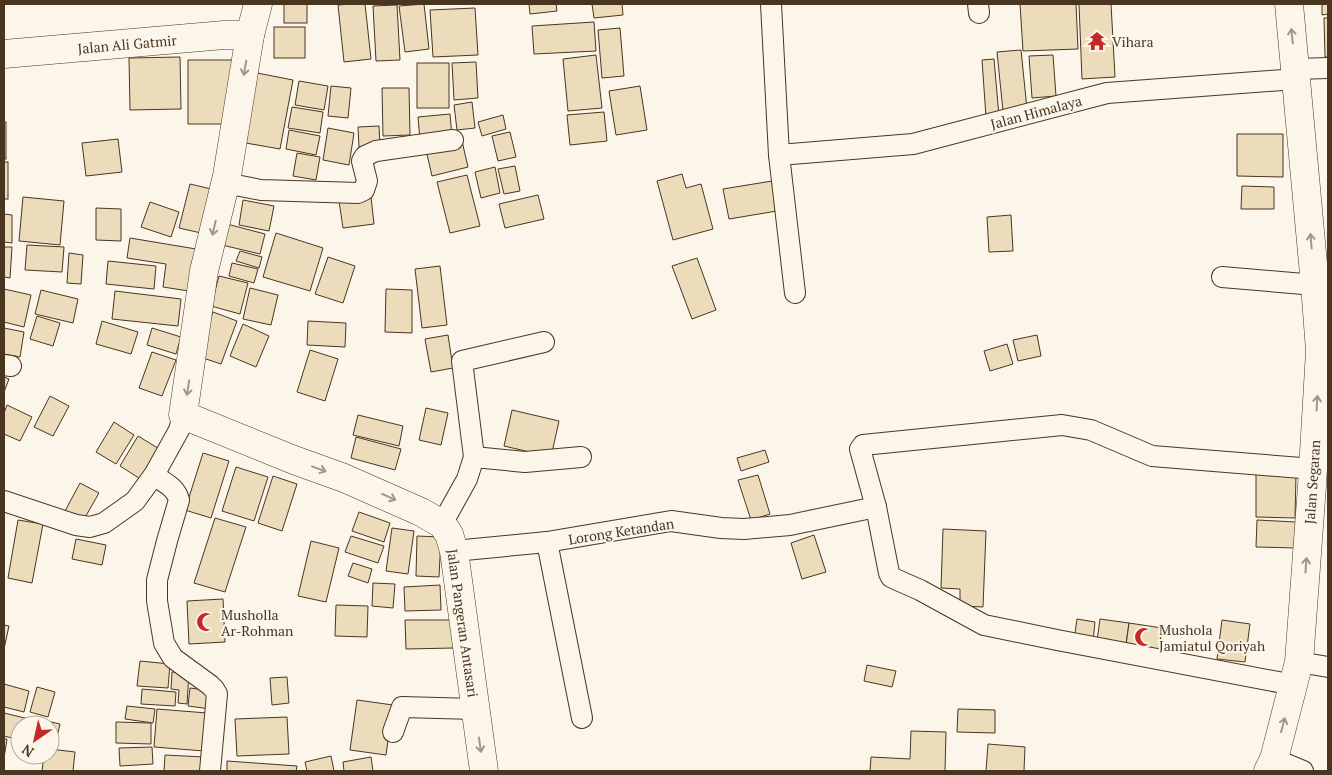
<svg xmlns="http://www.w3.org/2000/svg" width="1332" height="775" viewBox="0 0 1332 775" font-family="'PT Serif',serif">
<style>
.building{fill:#ecdcbc;stroke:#4a3520}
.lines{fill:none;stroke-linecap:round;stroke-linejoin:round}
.street-casing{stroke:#4a3520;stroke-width:22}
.secondary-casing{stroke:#4a3520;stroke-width:29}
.street{stroke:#fbf6e9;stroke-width:20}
.secondary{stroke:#fbf6e9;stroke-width:28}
.oneway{stroke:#a29684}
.labels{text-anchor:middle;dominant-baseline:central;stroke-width:4;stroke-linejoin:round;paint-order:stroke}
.poi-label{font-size:14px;fill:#4a3520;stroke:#fbf6e9;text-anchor:start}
.street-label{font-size:14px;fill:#4a3520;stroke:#fbf6e9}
</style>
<rect width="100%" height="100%" fill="#fbf6e9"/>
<g class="building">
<rect x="284" y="4" width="23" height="19"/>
<polygon points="353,4 365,4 371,59 344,62 338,5"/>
<polygon points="424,4 429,49 405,52 399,6"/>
<polygon points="529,4 556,4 557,11 530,14"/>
<polygon points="592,4 622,4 623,15 594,18"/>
<polygon points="1020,4 1076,4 1078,49 1023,51"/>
<polygon points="1079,4 1111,4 1115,77 1082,79"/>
<polygon points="1322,4 1328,4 1328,14 1322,15"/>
<polygon points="397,5 400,60 376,61 373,6"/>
<polygon points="475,8 478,55 433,57 430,10"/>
<polygon points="1324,18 1328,18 1328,57 1325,57"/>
<polygon points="594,22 596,51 534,54 532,26"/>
<rect x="274" y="27" width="31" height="31"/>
<polygon points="620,28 624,76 602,78 598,30"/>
<polygon points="1021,50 1027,109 1003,111 997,52"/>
<polygon points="596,55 602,108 568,111 563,59"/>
<polygon points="1053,55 1056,96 1032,98 1029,56"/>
<polygon points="180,57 181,109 130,110 129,58"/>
<polygon points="994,59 999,116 986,117 982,60"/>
<polygon points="188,60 233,60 232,124 188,124"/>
<polygon points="476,62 478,98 454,100 452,63"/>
<rect x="417" y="63" width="32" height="45"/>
<polygon points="252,72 293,80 280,149 240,142"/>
<polygon points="299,81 328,86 324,110 295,105"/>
<polygon points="331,86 351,88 348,118 328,116"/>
<polygon points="640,86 647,130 616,135 609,91"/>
<polygon points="382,88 409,88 410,135 383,136"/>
<polygon points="472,102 475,128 457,130 454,105"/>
<polygon points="292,107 323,112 320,133 288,128"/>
<polygon points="604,112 607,141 570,145 567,115"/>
<polygon points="450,114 452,137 420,140 418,117"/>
<polygon points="503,115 506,129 482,136 478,122"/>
<rect x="4" y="122" width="2" height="37"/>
<polygon points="379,126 380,146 359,147 358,127"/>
<polygon points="328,128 354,133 349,165 323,160"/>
<polygon points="289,130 320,136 316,155 286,149"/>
<polygon points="510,132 516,157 498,161 492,136"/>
<polygon points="1237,134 1283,134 1283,177 1237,176"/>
<polygon points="118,139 122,172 86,176 82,143"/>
<polygon points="462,141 468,167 432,176 426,150"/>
<polygon points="297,153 320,157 316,180 293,176"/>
<rect x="4" y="162" width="4" height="37"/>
<polygon points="515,166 520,191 504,194 498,169"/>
<polygon points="495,167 500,193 481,198 475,172"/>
<polygon points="682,174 686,188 701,184 713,229 673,240 657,181"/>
<polygon points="467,175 480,226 450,233 437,182"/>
<polygon points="772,181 777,211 729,219 723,189"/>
<polygon points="190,184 211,189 201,233 179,228"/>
<polygon points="1242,186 1274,187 1274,209 1241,209"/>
<polygon points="538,195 544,219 505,228 499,204"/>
<polygon points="23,197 64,201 60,245 19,241"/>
<polygon points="371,197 374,224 343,228 339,201"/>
<polygon points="243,200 274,206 269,231 239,225"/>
<polygon points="150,202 179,212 171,237 141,227"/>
<polygon points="96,208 121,209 121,241 96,240"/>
<polygon points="4,214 12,215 12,243 4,242"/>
<polygon points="1011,215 1013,251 989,252 987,217"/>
<polygon points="227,224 265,234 260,254 222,245"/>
<polygon points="276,233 323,248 310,291 263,277"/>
<polygon points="130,238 202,250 195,292 163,287 166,264 127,258"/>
<polygon points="27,245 64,247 62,272 25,270"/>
<polygon points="4,247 12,247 10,278 4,277"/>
<polygon points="240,251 262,257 259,268 236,261"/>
<polygon points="69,253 83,255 81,284 67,283"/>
<polygon points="328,257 355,266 343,303 315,294"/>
<polygon points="697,258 716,310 692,319 672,266"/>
<polygon points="108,261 156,266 154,289 106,284"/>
<polygon points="232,263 258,269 254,283 229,276"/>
<polygon points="440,266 447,325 422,328 415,269"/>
<polygon points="219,276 248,283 240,314 211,306"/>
<polygon points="250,288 278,295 271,325 243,319"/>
<polygon points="4,289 31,295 24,327 4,322"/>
<polygon points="386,289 412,290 412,333 385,332"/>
<polygon points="41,290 78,299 73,323 35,314"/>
<polygon points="115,291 181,299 178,326 112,319"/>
<polygon points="213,312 237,321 221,364 197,356"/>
<polygon points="37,316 60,323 53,346 30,339"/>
<polygon points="102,321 138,332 131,354 96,344"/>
<polygon points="308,321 346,323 345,347 307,345"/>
<polygon points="243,324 269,336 256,367 230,356"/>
<polygon points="4,328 24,332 20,357 4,354"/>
<polygon points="152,328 181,337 176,354 147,345"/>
<polygon points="448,335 453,368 431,372 425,339"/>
<polygon points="1037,335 1041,356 1018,361 1013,340"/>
<polygon points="1007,344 1013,364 990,371 984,351"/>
<polygon points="310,350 338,359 325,401 297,392"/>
<polygon points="152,352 176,360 162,396 139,388"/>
<polygon points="4,377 9,379 4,392"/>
<polygon points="50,396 69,406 53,436 34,427"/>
<polygon points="7,405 32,417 20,441 4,434 4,413"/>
<polygon points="426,408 448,413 441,445 419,440"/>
<polygon points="512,410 559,421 551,457 504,446"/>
<polygon points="358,415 403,426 399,446 353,435"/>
<polygon points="114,422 134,435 116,464 96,452"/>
<polygon points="138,436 161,450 142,480 120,466"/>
<polygon points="356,437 401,449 395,470 351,458"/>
<polygon points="765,450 769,462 741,471 737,458"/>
<polygon points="203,453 229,461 211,518 185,510"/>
<polygon points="236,467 268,477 254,521 222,511"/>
<polygon points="1256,474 1296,474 1295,518 1256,517"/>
<polygon points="758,475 770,514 751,520 738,480"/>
<polygon points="273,476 297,484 282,531 258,523"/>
<polygon points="80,483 99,493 83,521 65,511"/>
<polygon points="359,512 390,523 384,542 352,531"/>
<polygon points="215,518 246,527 225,592 194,583"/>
<polygon points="18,520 43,524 32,583 8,578"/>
<polygon points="1257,520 1296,522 1296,548 1256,547"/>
<polygon points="392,528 414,531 408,574 386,571"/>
<polygon points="943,529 986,531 983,607 960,606 960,589 941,588"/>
<polygon points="814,535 826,572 802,579 791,543"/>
<polygon points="351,536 384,546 378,563 345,552"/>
<polygon points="417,536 441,537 439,577 416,576"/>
<polygon points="76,539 106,545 102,565 72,559"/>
<polygon points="311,541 339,548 326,602 298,596"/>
<polygon points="353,563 372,569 368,583 348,576"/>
<polygon points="373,583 395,584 393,608 372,606"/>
<polygon points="440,585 441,610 405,611 404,587"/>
<polygon points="223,599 225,642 189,644 187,601"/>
<polygon points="336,605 368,606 367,637 335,636"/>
<polygon points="1077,619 1095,622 1093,642 1074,640"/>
<polygon points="1100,619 1129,623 1126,645 1097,641"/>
<polygon points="405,620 453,620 454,648 406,649"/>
<polygon points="1222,620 1250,624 1245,662 1217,659"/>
<polygon points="1129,623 1162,628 1159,650 1126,645"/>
<polygon points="4,625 9,626 4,649"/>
<polygon points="140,661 170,664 168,688 137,686"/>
<polygon points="867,665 896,671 892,687 864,681"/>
<polygon points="172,672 189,673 187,704 178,703 179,690 171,689"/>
<polygon points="287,677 289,703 272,705 270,678"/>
<polygon points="4,684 29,691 24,712 4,707"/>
<polygon points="37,687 55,692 48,717 30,712"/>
<polygon points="190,688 213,691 211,709 188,706"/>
<polygon points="142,689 176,692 175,706 141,704"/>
<polygon points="357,700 393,705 386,755 350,750"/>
<polygon points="127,706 155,709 153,723 125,719"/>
<polygon points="157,709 207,713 204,751 154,747"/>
<polygon points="958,709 995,710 995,733 957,732"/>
<polygon points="4,713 33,720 32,725 20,725 20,740 4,736"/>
<polygon points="287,717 289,754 237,756 235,719"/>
<polygon points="43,720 60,724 55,746 50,744 50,725 42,725"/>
<polygon points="116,722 151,723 151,744 116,743"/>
<polygon points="911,731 946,732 945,771 870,771 871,757 910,759"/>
<polygon points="4,739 7,739 4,758"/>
<polygon points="988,744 1025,747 1024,771 986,771"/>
<polygon points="152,747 153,764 120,766 119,748"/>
<polygon points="50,749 75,752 73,771 42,771 44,755 50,755"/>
<polygon points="165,755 204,757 203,771 164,771"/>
<polygon points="331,756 334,771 307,771 305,762"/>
<polygon points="371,757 373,771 344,771 343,762"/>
<polygon points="227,761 297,766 296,771 227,771"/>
</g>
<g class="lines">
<g class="street-casing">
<g id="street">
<polyline points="771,4 779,155 795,293"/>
<polyline points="978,4 979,13"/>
<polyline points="1295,69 1328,68"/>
<polyline points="779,155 913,144 1107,93 1296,79"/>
<polyline points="225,183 261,190 358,193 364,190 367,181 362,161 365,156 376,151 453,140"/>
<polyline points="1222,277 1315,285"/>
<polyline points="4,365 11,366"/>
<polyline points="474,457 525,462 581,457"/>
<path d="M154,475C164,483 176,487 179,500L167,541L157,580V601L164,643L173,658L210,685L214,689L217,694L210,771"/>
<polyline points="4,501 76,525 90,527 104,523 135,501 154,475 179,430 183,415"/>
<polyline points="442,524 467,479 474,457 462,361 544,342"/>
<polyline points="547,542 582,718"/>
<polyline points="454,551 547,542 671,521 721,528 744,529 790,525 876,507"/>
<polyline points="1299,662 1328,667"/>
<polyline points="1294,685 1057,640 984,625 920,590 895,579 891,577 889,573 876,507 860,449 863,445 1062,425 1091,430 1152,456 1314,469"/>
<polyline points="393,732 402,707 475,709"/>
<polyline points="1274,759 1303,771"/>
</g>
</g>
<g class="secondary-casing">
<g id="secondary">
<polyline points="258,4 250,35 227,176 204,271 183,415 294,460 344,478 421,512 442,524 449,534 454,551 484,771"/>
<polyline points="4,54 224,35 250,35"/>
<polyline points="1268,771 1274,759 1299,662 1312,486 1320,351 1315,285 1289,4"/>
</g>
</g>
<use href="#street" class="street"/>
<use href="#secondary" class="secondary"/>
</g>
<defs><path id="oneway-shaft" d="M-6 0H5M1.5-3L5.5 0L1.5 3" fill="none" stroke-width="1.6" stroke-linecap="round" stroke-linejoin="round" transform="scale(1.25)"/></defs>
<g class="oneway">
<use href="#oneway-shaft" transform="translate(1292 36) rotate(-96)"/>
<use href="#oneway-shaft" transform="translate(245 68) rotate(100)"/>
<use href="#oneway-shaft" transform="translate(214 228) rotate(103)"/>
<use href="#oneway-shaft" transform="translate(1311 241) rotate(-95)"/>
<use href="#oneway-shaft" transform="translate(188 388) rotate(99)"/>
<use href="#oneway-shaft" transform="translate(1317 403) rotate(-87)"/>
<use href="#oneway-shaft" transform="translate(319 469) rotate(20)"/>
<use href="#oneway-shaft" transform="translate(389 497) rotate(24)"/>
<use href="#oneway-shaft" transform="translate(1306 565) rotate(-86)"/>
<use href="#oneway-shaft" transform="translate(1283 725) rotate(-75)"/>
<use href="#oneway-shaft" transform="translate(480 745) rotate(82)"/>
</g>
<defs>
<g id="temple-bare" transform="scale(1.5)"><path d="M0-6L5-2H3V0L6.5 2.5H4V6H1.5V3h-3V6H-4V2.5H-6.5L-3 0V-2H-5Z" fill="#c62828" stroke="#fbf6e9" stroke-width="2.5" paint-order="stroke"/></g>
<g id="mosque-bare" transform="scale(1.5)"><path d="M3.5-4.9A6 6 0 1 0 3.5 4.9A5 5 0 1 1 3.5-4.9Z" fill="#c62828" stroke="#fbf6e9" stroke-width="2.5" paint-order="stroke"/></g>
</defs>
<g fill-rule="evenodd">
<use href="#temple-bare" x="1097" y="41"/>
<use href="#mosque-bare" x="206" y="622"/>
<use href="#mosque-bare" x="1144" y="637"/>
</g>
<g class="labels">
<g class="poi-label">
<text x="1112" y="41">Vihara</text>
<text x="221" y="614">Musholla<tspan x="221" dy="16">Ar-Rohman</tspan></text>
<text x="1159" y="629">Mushola<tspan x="1159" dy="16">Jamiatul Qoriyah</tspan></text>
</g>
<g class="street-label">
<text transform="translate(127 44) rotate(-5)">Jalan Ali Gatmir</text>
<text transform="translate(1036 112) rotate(-15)">Jalan Himalaya</text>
<text transform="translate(1312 482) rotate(-86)">Jalan Segaran</text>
<text transform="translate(621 531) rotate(-9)">Lorong Ketandan</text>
<text transform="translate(463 623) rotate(82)">Jalan Pangeran Antasari</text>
</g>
</g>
<rect width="1332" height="775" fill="none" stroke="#4a3520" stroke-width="10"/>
<g transform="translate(35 740) rotate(214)"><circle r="24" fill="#fbf6e9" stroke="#b4a999"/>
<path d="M0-4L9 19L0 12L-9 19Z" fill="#c62828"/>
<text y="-8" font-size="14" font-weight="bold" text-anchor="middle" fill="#4a3520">N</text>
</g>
</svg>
